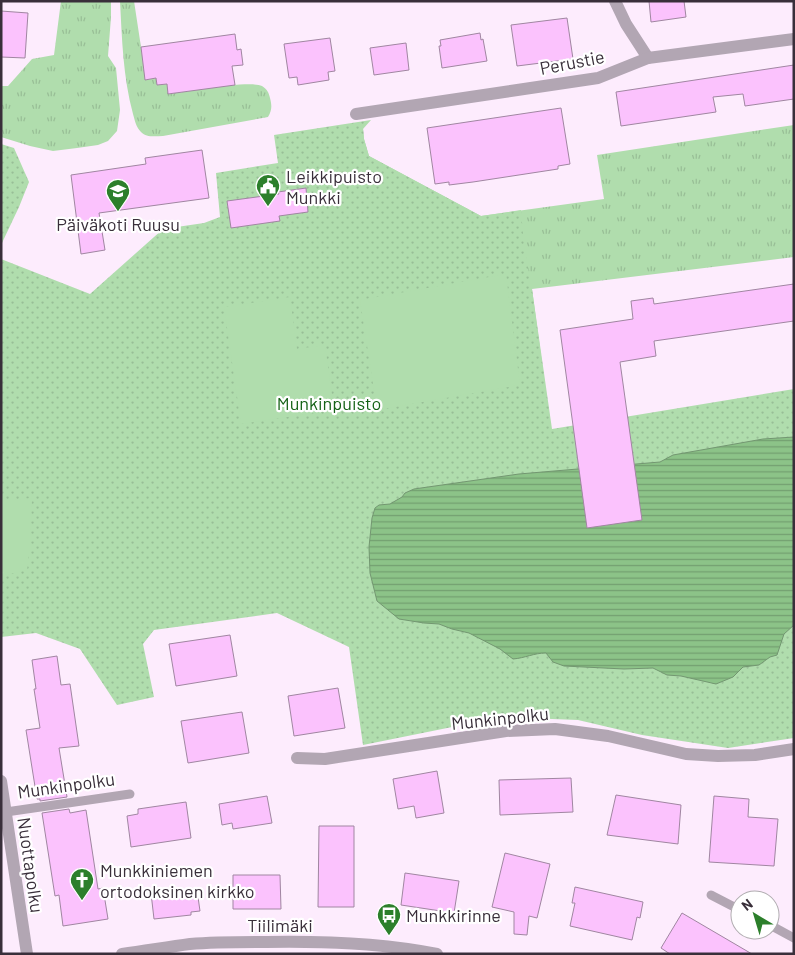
<svg xmlns="http://www.w3.org/2000/svg" width="795" height="955" viewBox="0 0 795 955" font-family="Barlow,sans-serif">
<style>
.grass{fill:url(#grass-tufts)}
.park{fill:url(#park-dots)}
.pitch{fill:#b0ddad}
.water{fill:url(#water-rules);stroke:#739771}
.building{fill:#fbc2fd;stroke:#a086a1}
.lines{fill:none;stroke-linecap:round;stroke-linejoin:round}
.service{stroke:#b2a6b3;stroke-width:9}
.minor{stroke:#b2a6b3;stroke-width:12}
.labels{text-anchor:middle;dominant-baseline:central;stroke-width:4.5;stroke-linejoin:round;paint-order:stroke}
.street-label{font-size:18px;fill:#392f3a;stroke:#fff}
.poi-label{font-size:18px;fill:#392f3a;stroke:#fff;text-anchor:start}
.park-label{font-size:18px;fill:#156216;stroke:#fff}
</style>
<defs>
<pattern id="grass-tufts" width="24" height="20" patternUnits="userSpaceOnUse" patternTransform="scale(1.25)"><rect width="24" height="20" fill="#b0ddad"/><path d="M3 7l-1-3M5 7V3M7 7l1-3M15 17l-1-3M17 17v-4M19 17l1-3" fill="none" stroke="#98be96"/></pattern>
<pattern id="park-dots" width="8" height="8" patternUnits="userSpaceOnUse" patternTransform="scale(1.25)"><rect width="8" height="8" fill="#b0ddad"/><path d="M2 2h.1M6 6h.1" fill="none" stroke="#98be96" stroke-width="1.8" stroke-linecap="round"/></pattern>
<pattern id="water-rules" width="6" height="5" patternUnits="userSpaceOnUse" patternTransform="scale(1.25)"><rect width="6" height="5" fill="#8cc388"/><path d="M0 2.5h6" fill="none" stroke="#739f70"/></pattern>
</defs>
<rect width="100%" height="100%" fill="#fdecfd"/>
<g class="grass">
<polygon points="61,1 111,1 111,17 108,56 116,68 120,110 117,131 108,141 98,145 77,148 53,151 30,146 1,137 1,86 8,86 32,59 54,55"/>
<path d="M120,1H134L146,80L156,78L157,85L167,84L169,94C186,92 249,80 262,86C267,89 269,93 270,98C272,106 272,110 268,117L163,136C155,136 147,138 141,132C136,127 135,121 133,114C123,77 122,39 120,1Z"/>
<polygon points="794,125 794,257 532,289 547,400 488,230 350,153 363,128 364,139 369,156 481,216 604,199 597,155"/>
</g>
<g class="park">
<polygon points="371,120 363,129 364,139 369,156 481,216 521,210 524,246 532,289 552,429 794,389 794,738 728,748 642,735 578,720 526,718 467,724 363,745 349,647 277,613 154,630 143,644 154,697 117,705 80,649 36,633 1,637 1,259 90,294 163,229 204,223 220,217 216,173 278,163 274,135"/>
<polygon points="1,144 14,148 29,182 19,207 1,245"/>
</g>
<g class="pitch">
<polygon points="506,274 520,385 377,410 360,300"/>
<polygon points="290,297 297,349 325,345 334,410 241,424 224,307"/>
<polygon points="32,498 30,544 27,570 1,576 1,501"/>
</g>
<path class="water" d="M794,437V625L784,634L777,655L770,657L759,665L743,667L733,677L716,684L681,676L667,675L653,668L624,669L564,666L553,662L546,653C534,653 525,658 513,659L500,649L469,633L452,629L439,624L424,623L399,619L377,601L370,573L369,547L372,518L375,508L379,505L390,504L402,497L405,493L414,489L519,474L660,462L673,455L763,439Z"/>
<g class="building">
<polygon points="649,1 684,1 686,17 651,22"/>
<polygon points="1,11 28,13 25,58 1,57"/>
<polygon points="567,18 573,59 517,66 511,25"/>
<polygon points="480,33 481,40 483,39 487,61 442,68 439,46 441,46 440,40"/>
<polygon points="235,34 237,50 241,49 243,65 232,66 235,85 168,94 167,84 157,85 156,78 145,80 141,47"/>
<polygon points="330,38 335,71 328,72 329,80 298,85 297,77 289,78 284,44"/>
<polygon points="406,43 409,70 374,75 370,48"/>
<polygon points="794,65 794,99 745,106 743,94 713,97 716,112 621,126 616,92"/>
<polygon points="561,108 570,164 558,166 558,169 473,182 449,185 449,182 435,184 427,128"/>
<polygon points="202,150 209,198 99,213 105,250 81,254 71,175 146,164 145,158"/>
<polygon points="306,188 308,212 279,216 280,221 231,228 227,201 279,194 278,192"/>
<polygon points="794,284 794,321 654,341 656,356 620,362 642,520 587,528 560,330 633,319 631,301 653,298 654,304"/>
<polygon points="230,635 237,676 176,686 169,644"/>
<polygon points="57,656 61,685 70,684 79,746 59,748 67,797 40,801 40,799 37,799 26,730 40,728 34,689 36,689 32,660"/>
<polygon points="338,688 345,728 294,736 288,696"/>
<polygon points="242,712 249,753 188,763 181,721"/>
<polygon points="437,771 444,813 416,818 414,806 398,809 393,779"/>
<polygon points="571,778 573,812 500,815 499,780"/>
<polygon points="616,795 681,805 678,844 607,835"/>
<polygon points="267,796 272,823 233,829 232,823 222,825 219,804"/>
<polygon points="714,796 749,799 748,817 778,819 774,866 709,862"/>
<polygon points="186,802 191,838 131,847 127,816 138,814 138,809"/>
<polygon points="69,809 70,813 86,810 98,889 103,888 108,919 63,926 59,895 55,896 42,813"/>
<polygon points="319,826 354,826 354,907 318,907"/>
<polygon points="505,853 550,864 537,918 529,916 527,935 514,934 514,912 492,907"/>
<polygon points="405,873 459,881 454,913 401,905"/>
<polygon points="233,875 280,875 281,909 233,909"/>
<polygon points="575,887 643,902 640,918 637,917 632,940 570,926 575,903 572,903"/>
<polygon points="189,889 189,891 197,890 200,911 191,912 191,915 154,919 151,893"/>
<polygon points="682,913 752,954 670,954 661,948"/>
</g>
<g class="lines">
<g class="service">
<polyline points="6,812 130,794"/>
<polyline points="711,895 740,910"/>
<polyline points="770,925 794,938"/>
</g>
<g class="minor">
<polyline points="615,1 626,24 648,58"/>
<polyline points="356,114 598,78 648,58 794,39"/>
<polyline points="297,758 325,759 506,731 555,729 608,736 686,754 718,756 755,755 794,749"/>
<polyline points="1,781 27,954"/>
<path d="M122,954C145,951 167,947 190,944C215,942 241,942 266,942C322,941 382,943 437,954"/>
</g>
</g>
<defs>
<g id="civic-pin" transform="scale(1.25)"><path d="M0 17L-7.5 6A9.5 9.5 0 1 1 7.5 6Z" fill="#2c7f2b" stroke="#fff"/><path d="M-.6-6.5H3V-4.5H.6V-3L4-1V1h2V6H-6V1h2V-1L-.6-3ZM-1.2 2.5V6h2.4V2.5Z" fill="#fff"/></g>
<g id="school-pin" transform="scale(1.25)"><path d="M0 17L-7.5 6A9.5 9.5 0 1 1 7.5 6Z" fill="#2c7f2b" stroke="#fff"/><path d="M0-5L7-2L0 1L-7-2ZM-4 1L0 2.5L4 1V4Q0 6-4 4Z" fill="#fff"/></g>
<g id="church-pin" transform="scale(1.25)"><path d="M0 17L-7.5 6A9.5 9.5 0 1 1 7.5 6Z" fill="#2c7f2b" stroke="#fff"/><path d="M-1.2-6h2.4v3.5h3.3v2.4h-3.3V6h-2.4V-.1h-3.3v-2.4h3.3Z" fill="#fff"/></g>
<g id="bus-pin" transform="scale(1.25)"><path d="M0 17L-7.5 6A9.5 9.5 0 1 1 7.5 6Z" fill="#2c7f2b" stroke="#fff"/><path d="M-5-6H5V4H4V6H2V4H-2V6H-4V4H-5ZM-3.5-4V0h7V-4ZM-3.5 1.2v1.5H-2V1.2ZM2 1.2v1.5H3.5V1.2Z" fill="#fff"/></g>
</defs>
<g fill-rule="evenodd">
<use href="#civic-pin" x="268" y="186"/>
<use href="#school-pin" x="118" y="191"/>
<use href="#church-pin" x="82" y="880"/>
<use href="#bus-pin" x="389" y="915"/>
</g>
<g class="labels">
<g class="street-label">
<text transform="translate(572 62) rotate(-11)">Perustie</text>
<text transform="translate(500 718) rotate(-6)">Munkinpolku</text>
<text transform="translate(66 785) rotate(-8)">Munkinpolku</text>
<text transform="translate(31 865) rotate(82)">Nuottapolku</text>
<text x="280" y="925">Tiilimäki</text>
</g>
<g class="poi-label">
<text x="286" y="176">Leikkipuisto<tspan x="286" dy="21">Munkki</tspan></text>
<text x="118" y="224" text-anchor="middle">Päiväkoti Ruusu</text>
<text x="100" y="870">Munkkiniemen<tspan x="100" dy="21">ortodoksinen kirkko</tspan></text>
<text x="406" y="915">Munkkirinne</text>
</g>
<g class="park-label">
<text x="329" y="403">Munkinpuisto</text>
</g>
</g>
<rect width="795" height="955" fill="none" stroke="#392f3a" stroke-width="5"/>
<g transform="translate(755 915) rotate(322)"><circle r="24" fill="#ffffff" stroke="#b0acb0"/>
<path d="M0-4L9 19L0 12L-9 19Z" fill="#2c7f2b"/>
<text y="-8" font-size="14" font-weight="bold" text-anchor="middle" fill="#392f3a">N</text>
</g>
</svg>
